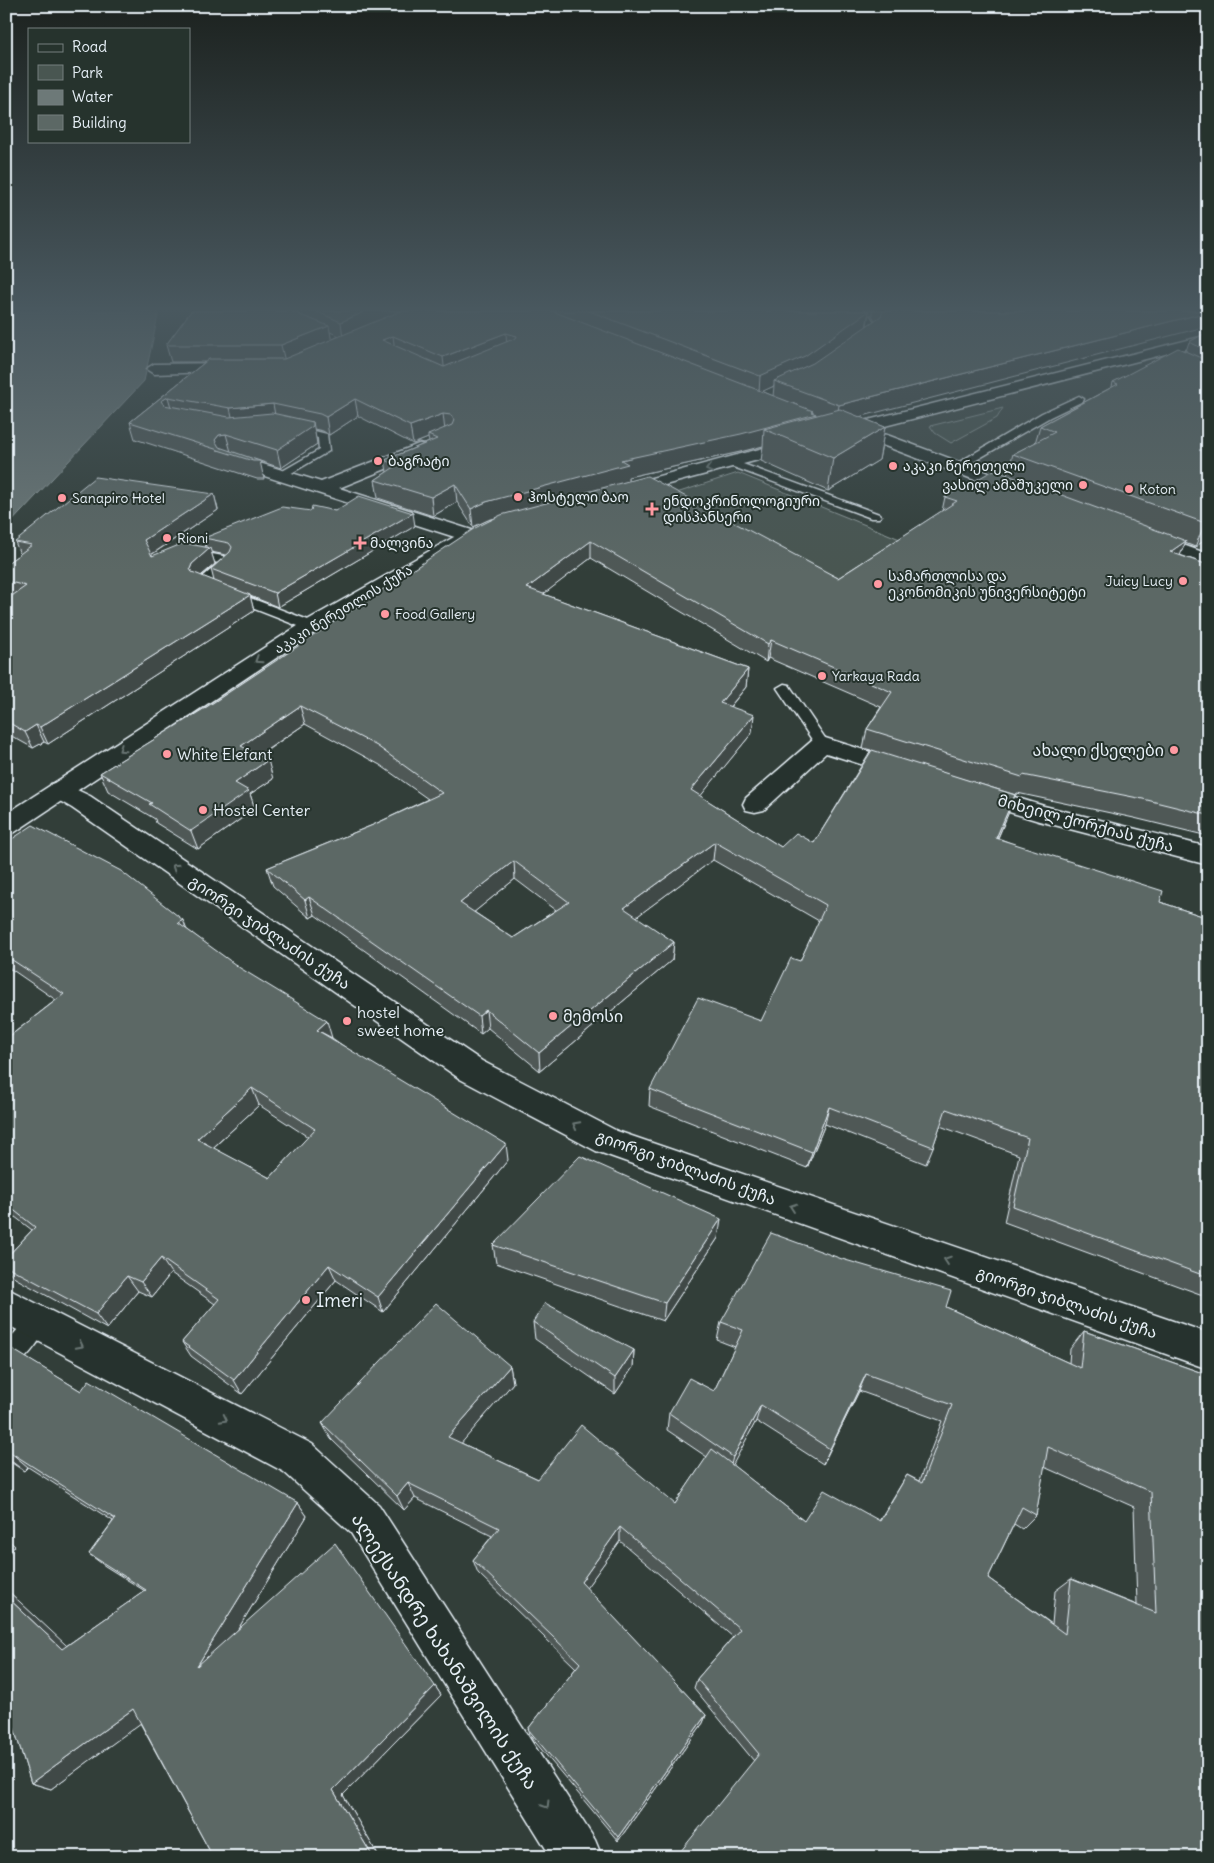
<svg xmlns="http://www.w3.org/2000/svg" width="1214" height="1863" viewBox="0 0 1214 1863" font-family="Delius,'Noto Sans Georgian',sans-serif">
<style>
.built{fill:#3f4b46}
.green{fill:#495651;stroke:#98a4a4}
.water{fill:#6d7978;stroke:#9ea9ab}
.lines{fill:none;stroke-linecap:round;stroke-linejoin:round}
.lane-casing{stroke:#e8f1f8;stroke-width:3}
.street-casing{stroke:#e8f1f8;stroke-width:3}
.secondary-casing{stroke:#e8f1f8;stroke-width:3}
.lane{fill:#26332d;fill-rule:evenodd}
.street{fill:#26332d;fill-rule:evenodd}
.secondary{fill:#26332d;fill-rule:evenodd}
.wall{fill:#4f5957;stroke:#e8f1f8;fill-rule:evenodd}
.shaded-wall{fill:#404947;stroke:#e8f1f8}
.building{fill:#5c6865;stroke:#e8f1f8;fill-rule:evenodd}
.oneway{stroke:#6a7674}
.poi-dot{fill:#ff9aa2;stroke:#26332d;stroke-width:2}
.labels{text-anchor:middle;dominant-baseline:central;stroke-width:4;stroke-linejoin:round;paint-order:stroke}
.far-poi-label{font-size:14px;fill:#e8f1f8;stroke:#26332d;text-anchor:start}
.far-street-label{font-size:14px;fill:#e8f1f8;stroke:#26332d}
.poi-label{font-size:16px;fill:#e8f1f8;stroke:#26332d;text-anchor:start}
.street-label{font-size:16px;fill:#e8f1f8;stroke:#26332d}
.near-poi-label{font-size:19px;fill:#e8f1f8;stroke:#26332d;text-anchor:start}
.near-street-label{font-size:19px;fill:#e8f1f8;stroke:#26332d}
</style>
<rect width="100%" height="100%" fill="#323e39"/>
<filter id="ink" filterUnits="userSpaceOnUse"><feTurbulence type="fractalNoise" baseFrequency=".02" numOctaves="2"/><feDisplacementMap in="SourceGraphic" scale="10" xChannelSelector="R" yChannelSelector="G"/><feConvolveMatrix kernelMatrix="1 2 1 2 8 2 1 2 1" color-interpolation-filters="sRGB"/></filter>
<g filter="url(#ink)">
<polygon class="built" points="1208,342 1208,552 870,427"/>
<g class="green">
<polygon points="1003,408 997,418 951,443 935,433 930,426"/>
<polygon points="738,473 912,544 842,591 658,499"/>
</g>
<polygon class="water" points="6,311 159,311 144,381 6,528"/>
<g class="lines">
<g class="lane-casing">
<g id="lane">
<polygon points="863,311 874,311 869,315 879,329 861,342 856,339 869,328 860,314"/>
<polygon points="1079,396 1084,399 1083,401 1050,417 961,469 957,470 951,467 1042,413"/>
<polygon points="293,426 327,434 329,451 283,478 277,475 279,473 319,450 318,438 289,431 288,429"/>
<polygon points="732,460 879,514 881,516 879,518 871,518 728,465 727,463"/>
<polygon points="191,550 228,557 234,561 211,583 316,623 318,626 311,630 306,629 198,587 196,584 198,581 219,563 187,557 185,554 187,551"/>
<polygon points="784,684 789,685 827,741 829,744 827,747 817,747 777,688"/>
<path d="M38,1312L46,1315L49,1323C43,1338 21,1367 6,1373V1343L30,1315Z"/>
</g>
</g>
<g class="street-casing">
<g id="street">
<polygon points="235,363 240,365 243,368 240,371 154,374 146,369 154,364"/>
<polygon points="845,428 887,435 1024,486 1027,490 1024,494 1012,494 877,443 839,437 837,433 839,429"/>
<polygon points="419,444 425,445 427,449 425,453 339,488 478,532 480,536 478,540 464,540 224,463 221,459 224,455 230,454 321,482"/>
<polygon points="1147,532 1208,554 1208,567 1140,542 1138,538 1140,534"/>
<polygon points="822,737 909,764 913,769 909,774 901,777 826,753 764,810 755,812 746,810 743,804 746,798 814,739"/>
<polygon points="60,782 90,796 482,1061 617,1131 1208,1333 1208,1369 596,1151 460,1079 72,808 51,796 48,790 51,784"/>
<polygon points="975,785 1044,806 1208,847 1208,865 1039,821 966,799 963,793 966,787"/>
<polygon points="6,1288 312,1444 379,1505 595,1840 602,1857 551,1857 351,1533 284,1472 6,1324"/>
</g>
</g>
<g class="secondary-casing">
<g id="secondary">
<polygon points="1208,335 1208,343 838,438 832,437 830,433 832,429"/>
<polygon points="797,439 803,440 805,444 803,448 624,496 618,495 615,491 618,487"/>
<polygon points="461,535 468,537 470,541 468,545 318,630 15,832 6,835 6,814 304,622 454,537"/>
</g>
</g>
<use href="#lane" class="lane"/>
<use href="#street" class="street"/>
<use href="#secondary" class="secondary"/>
</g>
<g class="wall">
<path d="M191,311H869L867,326L875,320L872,315V311H1208L859,417L885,427L879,460L828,491L761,461L763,446L740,452L628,477V481L838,578L942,511L945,497L1007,475L1013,454L1035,443L1040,426L1112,387L1113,382L1186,351L1189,342L1208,332V538L1195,547L1185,543L1180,555L1208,565V836L1134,818L1017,793L1016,795L933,770L1008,814L998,838L1160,902L1208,918V1297L1004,1222L1019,1155L940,1126L933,1147L926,1164L825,1124L807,1168L649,1106L650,1089L761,1021L800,961L819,921L713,860L636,917L674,942L672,960L540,1071L488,1028L481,1034L315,915L310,918L273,886L267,868L373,825L428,799L380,765L305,724L259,756L273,779L250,794L255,809L198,849L156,823L155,819L108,791L100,773L205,708L493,519L488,520L473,527L457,502L433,516L378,498L375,480L387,472L385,460L429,442L428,438L413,444L358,416L329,435L323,431L314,429L317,444L281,468L260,461L264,479H257L135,439L130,422L205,362H171L166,345ZM330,332L339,336L331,340ZM774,386L773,396L762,391L772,387ZM591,558L766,662L768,658L881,707L867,729L863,748L871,750L814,843L781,847L700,796L752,733L730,707L746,687L748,669L543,594ZM515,879L556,910L513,938L474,912Z"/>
<path d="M214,494L218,510L151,555L152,556L206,547L204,538L311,511H335L415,526L278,607L250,596L254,611L48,744L44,742L33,748L6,733V600L10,597L6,596V564L20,554L15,542ZM211,552L226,555L211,569L214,581L201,576L215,564Z"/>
<path d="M6,843L186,929L332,1038L508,1160L383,1312L336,1280L242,1394L191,1356L182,1342L215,1304L171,1273L152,1297L138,1291L107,1329L15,1278L6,1268V1258L32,1230L6,1210V1039L56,1000L11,969L6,973ZM259,1105L308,1137L270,1178L213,1148Z"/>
<polygon points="718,1238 663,1321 496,1263 493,1245"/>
<path d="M946,1307L1069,1363L1070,1349L1084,1331L1208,1375V1857L754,1761L694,1688L697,1679L733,1637L620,1541L586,1588L706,1715L703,1723L618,1841L531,1737L528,1729L576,1668L478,1573L473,1560L492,1536L415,1498L404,1510L331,1439L322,1423L510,1366L513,1383L461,1443L538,1479L675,1504L707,1457L667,1430L669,1413L714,1391L735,1347L717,1340L721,1322ZM859,1391L942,1421L919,1481L907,1475L879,1521H804L732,1465L756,1421L823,1464ZM1044,1467L1134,1507L1137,1605L1071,1579L1055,1591L1052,1624L988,1578L1014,1524L1022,1529L1036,1515Z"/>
<polygon points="533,1322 634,1350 633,1367 615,1394 535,1339"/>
<polygon points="6,1346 81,1391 298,1503 307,1516 238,1629 435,1686 441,1695 343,1795 379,1857 213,1857 140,1723 51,1789 31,1783 14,1728 6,1720 6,1589 66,1646 145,1591 105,1566 89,1554 113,1521 28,1467 24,1471 6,1459"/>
</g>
<g class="shaded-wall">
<polygon points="366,311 408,311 343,338 341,322"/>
<polygon points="869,311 866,328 803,372 774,381 774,386 759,393 760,376"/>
<polygon points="1208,312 1208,326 836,423 839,405"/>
<polygon points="329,326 332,343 285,362 281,345"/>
<polygon points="506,333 507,349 445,374 443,357"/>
<polygon points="393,336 395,352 382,340"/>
<polygon points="168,397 173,414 166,418 161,401"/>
<polygon points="355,399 358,416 329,435 326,417"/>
<polygon points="273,404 276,421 234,425 230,408"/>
<polygon points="813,411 813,415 816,414 814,432 764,429 763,446 740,452 628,477 628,482 488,520 473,527 471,509 486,502 621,460"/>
<polygon points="443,414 445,431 428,435 428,438 413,444 410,426"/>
<polygon points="313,422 317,444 281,468 277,450"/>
<polygon points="885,427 879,460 828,491 833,458"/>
<polygon points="226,434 231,452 217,450 215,440 219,435"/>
<polygon points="455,484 457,502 433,516 431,497"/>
<polygon points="214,494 218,510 149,556 144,540"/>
<polygon points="413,513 415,526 278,607 275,593"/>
<polygon points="1208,521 1208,538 1195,547 1205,523"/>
<polygon points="591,541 591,558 528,606 527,588"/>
<polygon points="1186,541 1179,558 1170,552"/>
<polygon points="210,548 215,564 196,580 190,569 192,564"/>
<polygon points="250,595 254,611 48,744 40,727"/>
<polygon points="771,640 768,658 766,662 768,644"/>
<polygon points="748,669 746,687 718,721 720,703"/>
<polygon points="300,706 305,724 246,764 241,746"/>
<polygon points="754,715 752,733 690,809 691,790"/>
<polygon points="36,725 44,742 33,748 25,732"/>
<polygon points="268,760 273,779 250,794 255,809 198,849 191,831 235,783"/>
<polygon points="1015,795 1008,814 990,856 996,838"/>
<polygon points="715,842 713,860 623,927 624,908"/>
<polygon points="514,861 515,879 462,922 460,903"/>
<polygon points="309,897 315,915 310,918 305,900"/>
<polygon points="183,920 190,938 178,923"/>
<polygon points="674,942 672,960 540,1071 539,1053"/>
<polygon points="6,962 11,969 6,973"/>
<polygon points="486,1010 488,1028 481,1034 479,1016"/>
<polygon points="327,1021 332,1038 317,1030"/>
<polygon points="252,1088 259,1105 205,1155 197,1139"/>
<polygon points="829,1107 825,1124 807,1168 812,1152"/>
<polygon points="506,1144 508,1160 383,1312 378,1297"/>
<polygon points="721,1219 718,1238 663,1321 665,1303"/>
<polygon points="161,1258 171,1273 152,1297 141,1282"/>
<polygon points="329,1265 336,1280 242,1394 234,1380"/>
<polygon points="127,1276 138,1291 107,1329 96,1314"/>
<polygon points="634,1350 633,1367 615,1394 615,1378"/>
<polygon points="510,1366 513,1383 453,1453 448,1437"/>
<polygon points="866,1374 859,1391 823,1464 830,1449"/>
<polygon points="761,1405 756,1421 729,1472 733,1457"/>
<polygon points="10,1452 28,1467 24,1471 6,1457"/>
<polygon points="408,1483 415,1498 404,1510 397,1496"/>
<polygon points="298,1503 307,1516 210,1675 197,1666"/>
<polygon points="620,1527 620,1541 582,1594 581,1582"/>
<polygon points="6,1538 15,1546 6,1557"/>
<polygon points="6,1589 80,1658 62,1649 6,1596"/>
<polygon points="435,1686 441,1695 343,1795 379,1857 373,1857 333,1790"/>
<polygon points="133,1709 149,1717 51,1789 31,1783"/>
<polygon points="706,1715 703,1723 618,1841 618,1837"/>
</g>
<g class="building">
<polygon points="191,311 290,311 329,326 281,345 166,345"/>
<polygon points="315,311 366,311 341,322"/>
<path d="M401,311H552L813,411L811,412L816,414L741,434L621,460L628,464L486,502L471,509L455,484L431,497L375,480L396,466L385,460L437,439L428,435L452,425L454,420L451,415L443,414L410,426L355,399L326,417L320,414L273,404L230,408L168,397L161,401L164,405L229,417L272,413L313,422V426L277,450L226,434L219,435L215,440L219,447L260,461H253L130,422L209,359H284ZM506,333L517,336L516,338L444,367L382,340L393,336L443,357Z"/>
<polygon points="589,311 869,311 805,356 760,376"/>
<polygon points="883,311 1208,311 1208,312 839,405 774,381 813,363 881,316 883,312"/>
<polygon points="1208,332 1208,351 1189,342"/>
<polygon points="1178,348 1208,361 1208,450 1199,450 1208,453 1208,521 1205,523 1013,454 1055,432 1040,426 1118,384 1113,382"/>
<polygon points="840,409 885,427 833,458 764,429"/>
<path d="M994,470L1186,541L1170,552L1208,565V815L1143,799L1023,775L1022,777L867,729L892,692L771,640L768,644L591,541L527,588L748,669L720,703L754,715L691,790L781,847L796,833L814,843L872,750L1015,795L996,838L1163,891L1160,902L1208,918V1277L1013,1206L1028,1138L946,1109L933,1147L829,1107L812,1152L650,1089L698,998L761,1021L791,958L800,961L826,905L715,842L624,908L674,942L539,1053L486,1010L479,1016L309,897L305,900L267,868L373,825L442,793L377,746L300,706L241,746L268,760L235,783L249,791L191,831L149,804L152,803L100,773L205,708L475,528L501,515L647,476L838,578L957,501L945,497ZM514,861L569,902L513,938L460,903Z"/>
<polygon points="95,477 214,494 144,540 152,556 184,543 210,548 192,564 190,569 192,572 250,595 40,727 36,725 25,732 6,721 6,600 26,586 6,581 6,564 32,545 15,542"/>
<polygon points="359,496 413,513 275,593 211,569 230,552 232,547 229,543 204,538 282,507 311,511 312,506 335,511"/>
<path d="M33,825L121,871L183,920L178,923L240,968L327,1021L317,1030L506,1144L378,1297L329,1265L234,1380L182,1342L219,1299L161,1258L141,1282L127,1276L96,1314L6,1266V1258L35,1227L6,1204V1039L64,994L6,956V843ZM252,1088L315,1129L270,1178L197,1139Z"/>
<polygon points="580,1156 721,1219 665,1303 493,1245"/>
<path d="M771,1233L842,1259L951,1291L946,1307L1080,1368L1084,1331L1208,1375V1857H676L759,1754L697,1679L740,1629L620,1527L581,1582L706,1715L618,1837L528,1729L580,1663L473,1560L499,1528L408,1483L397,1496L322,1423L436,1303L510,1366L448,1437L538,1479L581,1425L675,1504L712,1449L804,1521L824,1490L880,1521L907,1475L922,1483L952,1405L866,1374L830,1449L761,1405L733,1457L669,1413L689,1378L714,1391L743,1330L721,1322ZM1048,1447L1151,1492L1156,1613L1071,1579L1065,1634L988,1578L1022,1507L1036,1515Z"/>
<polygon points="545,1303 634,1350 615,1378 533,1322"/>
<polygon points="6,1346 7,1346 81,1391 89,1380 298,1503 197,1666 335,1543 435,1686 333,1790 373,1857 213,1857 133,1709 31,1783 14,1728 6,1720 6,1596 62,1649 146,1590 89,1554 115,1519 10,1452 6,1457"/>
</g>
<defs><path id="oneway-chevron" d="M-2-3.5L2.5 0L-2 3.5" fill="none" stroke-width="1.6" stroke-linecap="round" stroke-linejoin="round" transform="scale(1.25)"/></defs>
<g class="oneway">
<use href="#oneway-chevron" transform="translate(709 469) rotate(165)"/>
<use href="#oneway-chevron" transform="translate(258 660) rotate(147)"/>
<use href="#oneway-chevron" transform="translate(122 749) rotate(146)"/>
<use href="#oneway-chevron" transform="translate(175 867) rotate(-146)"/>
<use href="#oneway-chevron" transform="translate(576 1125) rotate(-152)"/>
<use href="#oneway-chevron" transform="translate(793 1207) rotate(-161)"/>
<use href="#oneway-chevron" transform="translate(947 1260) rotate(-161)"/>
<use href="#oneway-chevron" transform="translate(80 1345) rotate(27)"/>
<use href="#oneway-chevron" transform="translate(224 1419) rotate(27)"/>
<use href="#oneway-chevron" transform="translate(546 1805) rotate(58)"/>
</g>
</g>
<linearGradient id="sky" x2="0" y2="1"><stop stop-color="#1c221f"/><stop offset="0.54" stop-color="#49585f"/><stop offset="1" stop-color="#49585f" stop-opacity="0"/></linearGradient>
<rect width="1214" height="572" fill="url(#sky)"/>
<g class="poi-dot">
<circle cx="378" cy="461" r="5"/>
<circle cx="893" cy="466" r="5"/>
<circle cx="1083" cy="485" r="5"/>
<circle cx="1129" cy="489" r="5"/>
<circle cx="518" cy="497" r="5"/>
<circle cx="62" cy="498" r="5"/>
<path d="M649.5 501.5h5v5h5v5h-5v5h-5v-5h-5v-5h5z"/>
<circle cx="167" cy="538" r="5"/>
<path d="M357.5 535.5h5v5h5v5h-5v5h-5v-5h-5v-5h5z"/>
<circle cx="1183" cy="581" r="5"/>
<circle cx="878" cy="584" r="5"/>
<circle cx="385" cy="614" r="5"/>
<circle cx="822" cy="676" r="5"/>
<circle cx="1174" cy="750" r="5"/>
<circle cx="167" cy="754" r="5"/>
<circle cx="203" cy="810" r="5"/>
<circle cx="553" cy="1016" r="5"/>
<circle cx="347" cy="1021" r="5"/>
<circle cx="306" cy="1300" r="5"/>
</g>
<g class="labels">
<g class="far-poi-label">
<text x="388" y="461">ბაგრატი</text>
<text x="903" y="466">აკაკი წერეთელი</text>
<text x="1073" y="485" text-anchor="end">ვასილ ამაშუკელი</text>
<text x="1139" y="489">Koton</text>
<text x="528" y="497">ჰოსტელი ბაო</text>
<text x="72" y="498">Sanapiro Hotel</text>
<text x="663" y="501">ენდოკრინოლოგიური<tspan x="663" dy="16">დისპანსერი</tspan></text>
<text x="177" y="538">Rioni</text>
<text x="370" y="543">მალვინა</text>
<text x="888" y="576">სამართლისა და<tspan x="888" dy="16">ეკონომიკის უნივერსიტეტი</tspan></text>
<text x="1173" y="581" text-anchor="end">Juicy Lucy</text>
<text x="395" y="614">Food Gallery</text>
<text x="832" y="676">Yarkaya Rada</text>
</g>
<g class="far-street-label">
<text transform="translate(343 609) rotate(-31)">აკაკი წერეთლის ქუჩა</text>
</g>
<g class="poi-label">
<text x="1164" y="750" text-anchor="end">ახალი ქსელები</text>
<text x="177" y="754">White Elefant</text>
<text x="213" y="810">Hostel Center</text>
<text x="357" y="1012">hostel<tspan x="357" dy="18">sweet home</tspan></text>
<text x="563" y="1016">მემოსი</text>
</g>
<g class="street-label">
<text transform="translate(1086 823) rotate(15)">მიხეილ ქორქიას ქუჩა</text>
<text transform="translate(270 932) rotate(34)">გიორგი ჯიბლაძის ქუჩა</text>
<text transform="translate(686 1167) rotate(20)">გიორგი ჯიბლაძის ქუჩა</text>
<text transform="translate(1067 1302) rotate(19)">გიორგი ჯიბლაძის ქუჩა</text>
</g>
<g class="near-poi-label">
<text x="316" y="1300">Imeri</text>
</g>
<g class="near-street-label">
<text transform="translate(445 1651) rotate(57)">ალექსანდრე ხახანაშვილის ქუჩა</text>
</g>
</g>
<rect width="1214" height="1863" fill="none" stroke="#26332d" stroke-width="25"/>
<rect x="12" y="12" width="1189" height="1838" fill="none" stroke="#e8f1f8" stroke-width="2" filter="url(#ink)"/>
<rect x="28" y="28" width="162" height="115" fill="#26332d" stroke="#747f7e"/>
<rect x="38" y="44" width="25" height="8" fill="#26332d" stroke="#747f7e"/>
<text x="72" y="52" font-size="15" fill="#e8f1f8">Road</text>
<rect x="38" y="65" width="25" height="15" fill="#495651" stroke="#747f7e"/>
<text x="72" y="78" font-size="15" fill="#e8f1f8">Park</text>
<rect x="38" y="90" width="25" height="15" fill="#6d7978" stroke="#747f7e"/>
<text x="72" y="102" font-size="15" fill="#e8f1f8">Water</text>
<rect x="38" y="115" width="25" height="15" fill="#5c6865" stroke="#747f7e"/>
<text x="72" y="128" font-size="15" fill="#e8f1f8">Building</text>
</svg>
